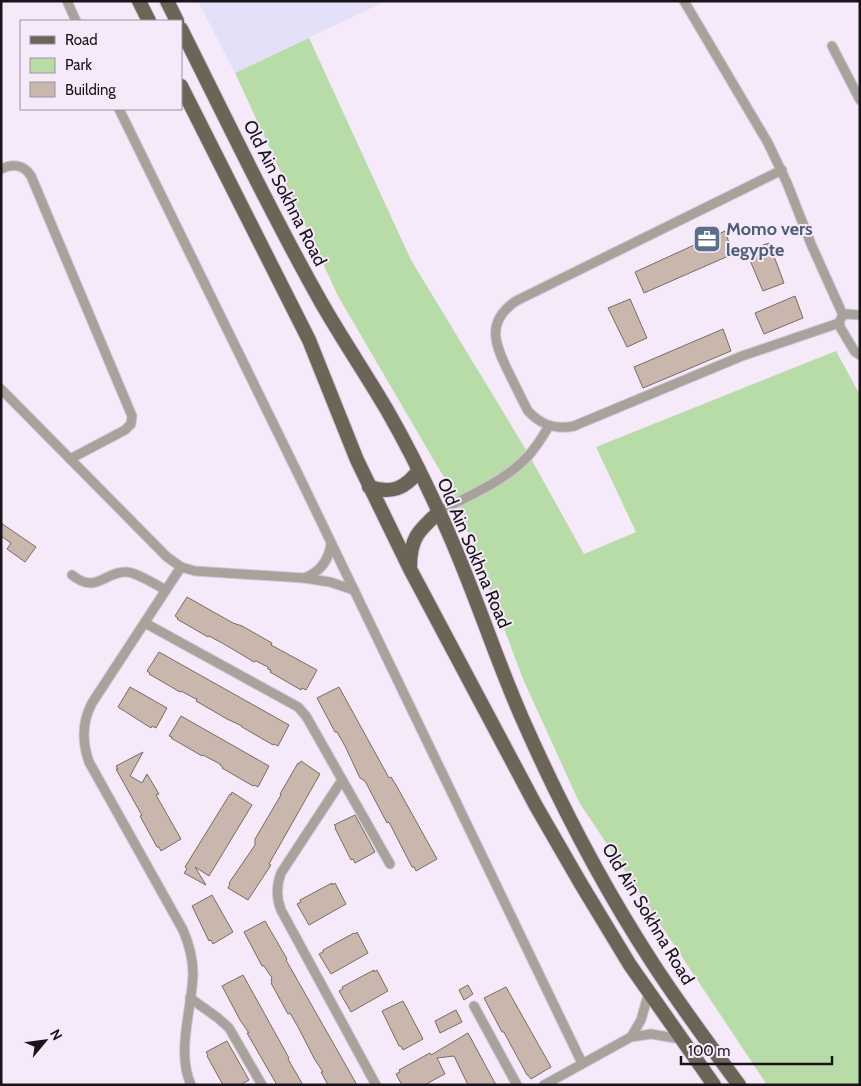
<svg xmlns="http://www.w3.org/2000/svg" width="861" height="1086" viewBox="0 0 861 1086" font-family="Cabin,sans-serif">
<style>
.industrial{fill:#e4e0f7}
.green{fill:#b8dca7}
.building{fill:#c9b6ac;stroke:#7c6b62}
.lines{fill:none;stroke-linecap:round;stroke-linejoin:round}
.minor-casing{stroke:#d2c7d6;stroke-width:11}
.primary-casing{stroke:#d2c7d6;stroke-width:16}
.minor{stroke:#a7a29b;stroke-width:9}
.primary{stroke:#6d6458;stroke-width:14}
.labels{text-anchor:middle;dominant-baseline:central;stroke-width:4;stroke-linejoin:round;paint-order:stroke}
.street-label{font-size:18px;fill:#19141a;stroke:#f5e9fa}
.service-label{font-size:18px;font-weight:bold;fill:#4e5e75;stroke:#f5e9fa;text-anchor:start}
</style>
<rect width="100%" height="100%" fill="#f5e9fa"/>
<polygon class="industrial" points="198,1 386,1 235,73"/>
<polygon class="green" points="309,38 411,260 525,448 584,554 636,532 596,447 836,351 860,395 860,1085 767,1085 579,802 523,679 453,493 338,296 235,73"/>
<g class="building">
<polygon points="725,231 733,254 644,293 635,272"/>
<polygon points="769,243 784,283 763,291 746,251"/>
<polygon points="795,296 803,318 764,334 755,313"/>
<polygon points="630,299 647,338 627,347 608,308"/>
<polygon points="723,329 731,351 643,388 634,367"/>
<polygon points="1,523 36,547 25,562 7,549 11,543 1,536"/>
<polygon points="187,597 233,623 242,626 272,643 271,645 317,670 306,690 302,688 301,690 270,672 271,670 268,669 268,667 256,661 254,662 224,644 209,636 208,637 177,619 178,618 175,616"/>
<polygon points="159,652 289,725 278,746 274,744 273,745 242,727 242,726 227,719 196,701 197,699 194,698 181,691 180,692 149,674 150,673 147,671"/>
<polygon points="130,687 167,708 156,728 152,726 151,728 118,707"/>
<polygon points="339,687 389,778 391,777 396,785 437,859 416,871 414,867 412,867 391,826 389,822 387,823 365,781 360,778 345,746 337,732 335,732 317,698"/>
<polygon points="181,716 269,766 258,787 254,785 253,786 222,768 223,767 220,765 220,764 203,755 202,756 171,738 172,737 169,736"/>
<polygon points="143,752 130,776 142,783 147,774 159,794 156,795 181,839 161,851 159,847 157,847 140,816 142,815 140,812 116,769 118,769 116,766"/>
<polygon points="301,761 320,774 269,864 271,865 248,900 228,888 230,884 229,883 255,845 255,839 281,795 280,794 298,763 299,764"/>
<polygon points="232,792 252,805 209,876 195,867 206,885 184,873 187,869 185,867 230,794 231,795"/>
<polygon points="355,815 375,852 355,863 353,859 351,860 335,828 336,827 334,825"/>
<polygon points="332,883 332,885 335,883 346,904 309,925 297,904 301,902 300,900"/>
<polygon points="212,895 233,932 213,944 211,940 209,941 192,906"/>
<polygon points="265,921 287,959 286,960 357,1085 328,1085 321,1072 323,1072 315,1060 298,1027 290,1013 288,1014 271,983 272,982 271,979 272,978 264,966 262,966 244,932"/>
<polygon points="357,932 368,953 331,974 319,954 323,952 323,950 354,933 355,934"/>
<polygon points="374,970 374,972 377,970 388,991 351,1012 339,991 343,989 342,987"/>
<polygon points="243,975 289,1058 288,1059 303,1085 277,1085 247,1033 249,1033 240,1020 222,986"/>
<polygon points="468,985 473,994 464,1000 459,990"/>
<polygon points="506,987 551,1067 531,1079 528,1075 527,1075 506,1036 504,1032 502,1032 484,998"/>
<polygon points="403,1001 423,1039 403,1050 401,1046 399,1046 382,1011"/>
<polygon points="456,1010 462,1022 440,1033 435,1021"/>
<polygon points="468,1033 496,1085 468,1085 454,1056 437,1058 445,1074 437,1078 425,1085 402,1085 396,1074 400,1072 399,1070 430,1053 431,1055"/>
<polygon points="227,1041 249,1080 240,1085 223,1085 207,1056 208,1055 206,1052"/>
</g>
<g class="lines">
<g class="minor-casing">
<g id="minor">
<polyline points="67,1 76,21"/>
<polyline points="684,1 768,143 787,183 811,244 843,315"/>
<polyline points="832,46 860,100"/>
<polyline points="119,109 300,478 582,1063"/>
<path d="M1,169C13,163 24,165 31,176L132,416L131,424L125,430L70,459"/>
<path d="M782,170L516,301C485,322 495,345 509,373C515,385 521,398 528,411C541,425 555,430 574,426L742,356L839,323"/>
<path d="M860,315L846,314C840,317 839,321 840,327L855,352L860,355"/>
<polyline points="1,389 167,557 181,567 195,571 304,578 330,582 354,590"/>
<path d="M439,512C469,495 506,481 529,455C537,446 543,436 549,426"/>
<path d="M181,567L92,703C82,722 82,742 89,762L183,930C189,944 193,959 193,974C192,1010 176,1051 191,1085"/>
<path d="M72,575C97,595 104,571 127,572C138,573 156,585 166,590"/>
<path d="M304,578C321,572 329,560 331,543"/>
<polyline points="145,623 298,707 306,716 390,864"/>
<path d="M342,780L281,873C276,886 276,897 281,910L376,1085"/>
<polyline points="190,998 218,1018 229,1028 262,1085"/>
<polyline points="474,1006 517,1085"/>
<polyline points="631,1037 641,1020 649,992"/>
<polyline points="544,1085 631,1037 651,1034 681,1039"/>
</g>
</g>
<g class="primary-casing">
<g id="primary">
<polyline points="139,1 149,21"/>
<polyline points="167,1 177,21"/>
<path d="M181,29C227,121 271,213 321,302C342,339 366,374 387,410C406,443 423,477 439,512C471,579 492,650 522,718C559,802 602,885 652,962C679,1004 709,1044 739,1085"/>
<polyline points="181,86 309,340 357,460 410,569 536,806 581,884 630,965 714,1085"/>
<path d="M369,487C392,494 405,489 419,470"/>
<path d="M410,567C410,538 419,530 439,512"/>
</g>
</g>
<use href="#minor" class="minor"/>
<use href="#primary" class="primary"/>
</g>
<defs>
<g id="office-square" transform="scale(1.4375)"><rect x="-9" y="-9" width="18" height="18" rx="4" fill="#5c6f8a" stroke="#f5e9fa"/><path d="M-6-3h4V-5.5h4V-3h4V5H-6ZM-1-4.5V-3h2v-1.5ZM-6 0V1H6V0Z" fill="#fff"/></g>
</defs>
<g fill-rule="evenodd">
<use href="#office-square" x="707" y="239"/>
</g>
<g class="labels">
<g class="street-label">
<text transform="translate(285 193) rotate(63)">Old Ain Sokhna Road</text>
<text transform="translate(474 553) rotate(67)">Old Ain Sokhna Road</text>
<text transform="translate(648 914) rotate(59)">Old Ain Sokhna Road</text>
</g>
<g class="service-label">
<text x="726" y="229">Momo vers<tspan x="726" dy="21">legypte</tspan></text>
</g>
</g>
<rect width="861" height="1086" fill="none" stroke="#19141a" stroke-width="5"/>
<rect x="20" y="20" width="162" height="90" fill="#f5e9fa" stroke="#9d94a0"/>
<rect x="30" y="36" width="25" height="8" fill="#6d6458" stroke="#9d94a0"/>
<text x="65" y="45" font-size="15" fill="#19141a">Road</text>
<rect x="30" y="58" width="25" height="15" fill="#b8dca7" stroke="#9d94a0"/>
<text x="65" y="70" font-size="15" fill="#19141a">Park</text>
<rect x="30" y="82" width="25" height="15" fill="#c9b6ac" stroke="#9d94a0"/>
<text x="65" y="95" font-size="15" fill="#19141a">Building</text>
<g transform="translate(45 1041) rotate(61)" stroke="#f5e9fa" stroke-width="4" paint-order="stroke">
<path d="M0-4L9 19L0 12L-9 19Z" fill="#19141a"/>
<text y="-8" font-size="14" font-weight="bold" text-anchor="middle" fill="#19141a">N</text>
</g>
<path d="M681 1056v8h151v-8" fill="none" stroke="#19141a" stroke-width="2.5"/>
<text x="688" y="1056" font-size="15" fill="#19141a" stroke="#f5e9fa" stroke-width="4" paint-order="stroke">100 m</text>
</svg>
